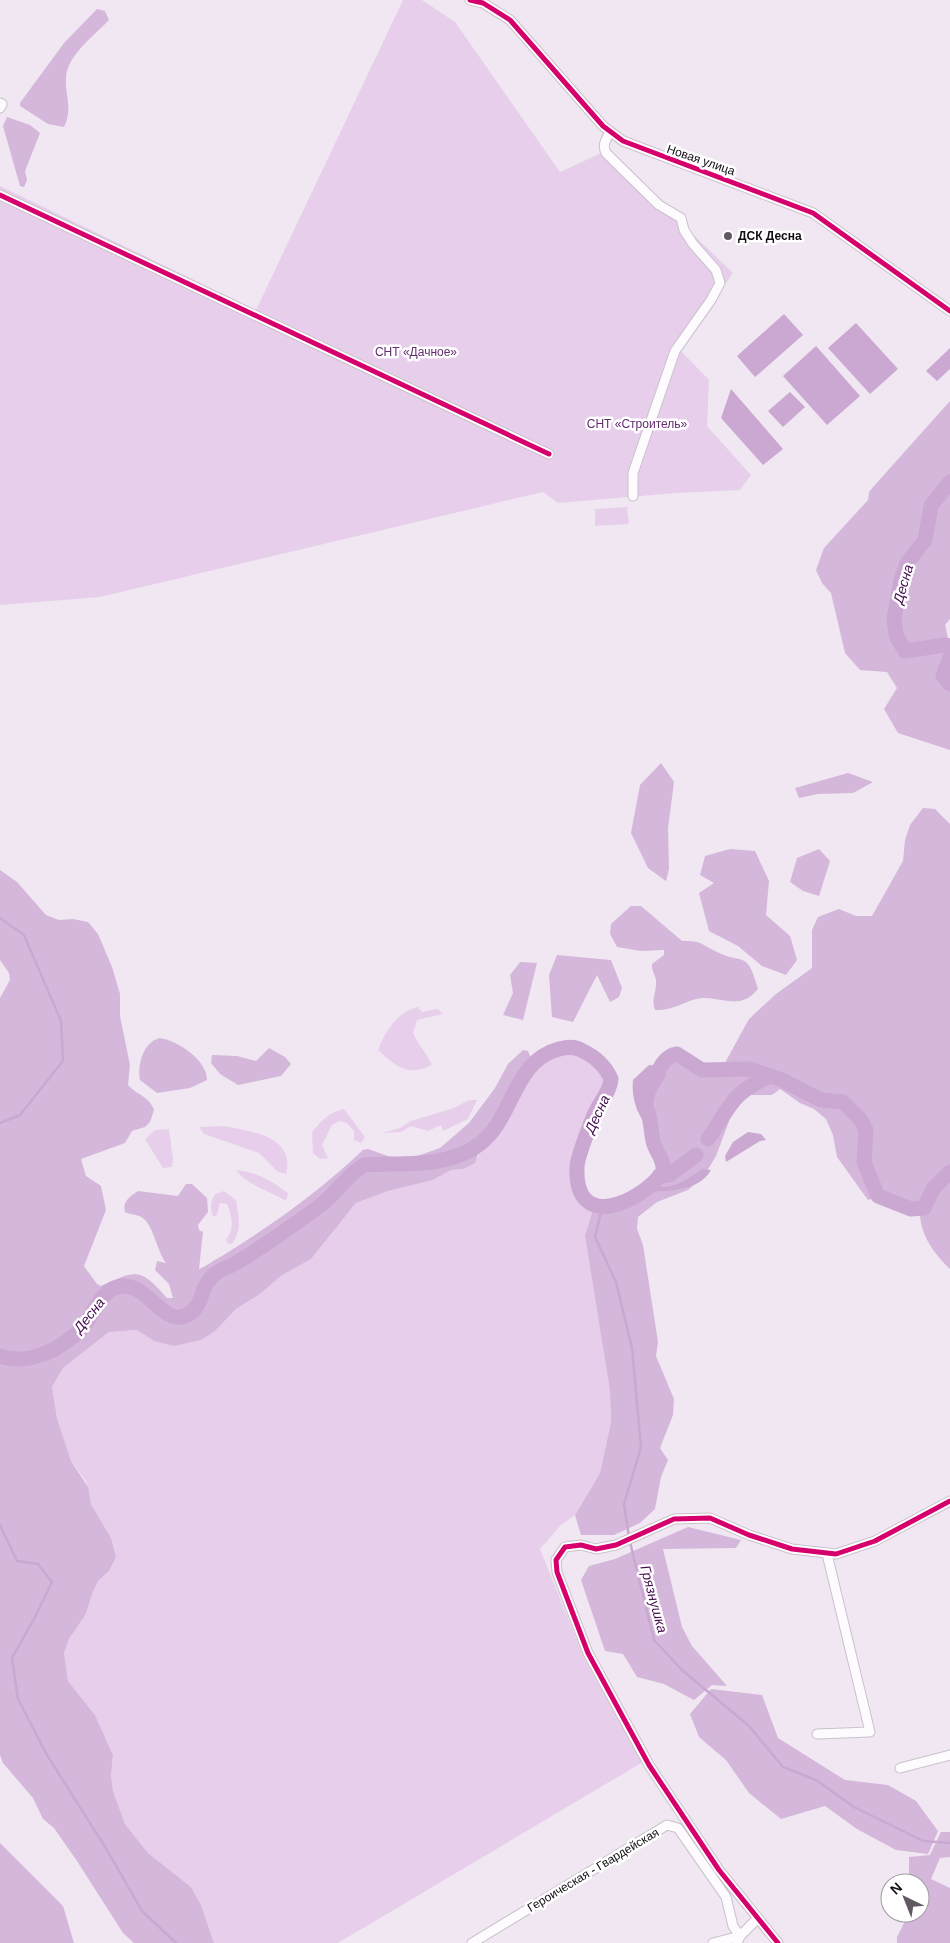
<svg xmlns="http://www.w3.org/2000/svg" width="950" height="1943" viewBox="0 0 950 1943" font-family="Arial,sans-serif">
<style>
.green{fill:#e7cfeb}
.forest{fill:#d4b7da}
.water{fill:#caa8d1}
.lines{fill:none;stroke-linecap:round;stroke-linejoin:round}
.stream{stroke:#caa8d1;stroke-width:2.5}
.river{stroke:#caa8d1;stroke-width:15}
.minor-casing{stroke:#c9c2cb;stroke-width:11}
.minor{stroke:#fdfbfd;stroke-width:9}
.cycleway-casing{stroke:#fff;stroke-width:8}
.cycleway{stroke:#d6006c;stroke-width:5}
.poi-dot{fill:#605962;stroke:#fff;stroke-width:2}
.labels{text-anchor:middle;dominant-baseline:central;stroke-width:5;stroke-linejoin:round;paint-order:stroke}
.street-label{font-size:12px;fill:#120d14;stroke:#fff}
.poi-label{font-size:12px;font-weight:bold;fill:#120d14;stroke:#fff;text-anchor:start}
.park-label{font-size:12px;fill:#632c6f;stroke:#fff}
.water-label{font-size:14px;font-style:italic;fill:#450d50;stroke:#fff}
</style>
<rect width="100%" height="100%" fill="#f0e7f2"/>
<g class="green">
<polygon points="403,0 422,0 455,22 560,172 610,149 649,192 733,273 680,350 709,380 707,426 751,475 740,490 676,493 558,503 543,492 100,597 0,605 0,186 256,310"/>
<polygon points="627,507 629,524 595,526 595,509"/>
<path d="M418,1007L422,1012L438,1009L443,1014L417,1020L413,1033C418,1045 427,1053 432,1065C409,1077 396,1067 378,1050C384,1033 398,1011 418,1007Z"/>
<polygon points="569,1047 591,1055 606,1070 611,1079 608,1093 594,1115 577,1162 579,1188 583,1197 594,1206 585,1236 610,1391 611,1422 600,1473 575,1515 560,1526 540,1549 585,1660 643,1762 338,1943 214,1943 201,1905 191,1887 148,1853 125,1824 113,1791 111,1776 113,1755 95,1715 68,1681 64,1653 69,1639 86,1614 92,1594 98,1581 109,1571 111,1538 91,1504 86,1481 71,1461 57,1418 52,1387 63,1368 109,1332 137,1330 154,1341 215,1331 236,1309 260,1294 281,1276 311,1259 356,1203 388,1191 433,1180 451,1170 463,1169 478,1157 481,1143 501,1118 524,1075 551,1052"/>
<polygon points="469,1100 477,1100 468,1119 443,1131 441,1125 428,1131 411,1126 401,1132 382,1133 400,1128 411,1121 454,1108"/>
<path d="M344,1109L365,1137L361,1143L354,1140V1131L347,1123L340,1121L332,1125L322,1145L328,1158L320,1159L313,1153L312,1132C322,1120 329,1112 344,1109Z"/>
<path d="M223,1126C250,1131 296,1136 286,1174L278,1172L259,1153L204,1134L199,1127Z"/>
<polygon points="169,1129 173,1159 172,1167 163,1168 145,1139 155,1130"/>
<path d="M236,1170C257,1172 271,1181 288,1193L286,1201C270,1191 247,1185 236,1170Z"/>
<path d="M224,1191L236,1200C238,1215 243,1230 232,1244H228L226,1240C235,1229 232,1216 227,1204L220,1203L217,1215L213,1217C210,1208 210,1203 215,1194Z"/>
</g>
<g class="forest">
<path d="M97,9L105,11L109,20C94,36 67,55 66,78C65,96 73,109 64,127L48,124L20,106V103L64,43Z"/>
<polygon points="7,117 30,125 40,133 25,171 27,180 24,187 20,186 3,126"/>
<path d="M950,401V619L945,625C950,642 949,659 943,676L950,684V750L898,733L884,709L897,688L887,672L860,670L845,653L831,593L822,583L816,570L824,548L868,500L869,492L874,486Z"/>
<polygon points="661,763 674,782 668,828 669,869 666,881 648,868 631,833 640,785"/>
<polygon points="848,773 873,782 853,793 818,794 799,798 795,788"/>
<path d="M923,808L935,809L950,824V1269C933,1253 919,1233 920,1210L911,1209L878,1197L868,1200L837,1157L833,1135L826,1119L814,1109L800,1103L780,1089L772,1095H750L735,1105L716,1156L704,1176L688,1190L657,1202L638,1217L637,1229L643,1245L658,1342L656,1356L674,1399L673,1415L660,1448L668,1460L661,1477L655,1509L640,1523L614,1535H581L575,1515L600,1473L611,1422L610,1391L585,1236L594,1206C617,1210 649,1191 663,1172V1161L653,1140V1132L646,1101L660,1068L668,1057L677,1054L702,1070H721L749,1019L776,994L812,968V930L818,917L839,909L856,916H872L903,861L905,840L910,825Z"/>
<polygon points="730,849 755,851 769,881 766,915 790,936 797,960 786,975 762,966 738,946 709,931 699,893 714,883 700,875 705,856"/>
<polygon points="819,849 830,861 819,896 803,891 790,882 797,858"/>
<path d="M0,870L17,882L46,915L59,920L73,919L88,922L98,934L112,967L120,994V1016L130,1065L128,1085C137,1095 149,1096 154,1110L150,1122L145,1127L132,1131L125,1143L81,1159L86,1176L101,1186L106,1210L84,1266L97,1284L101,1286C136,1270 140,1267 167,1298H173L169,1284L155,1270L157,1261L166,1263C157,1251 154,1228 144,1219C139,1214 131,1215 125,1212C122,1202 130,1196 138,1191L178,1196L186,1184H192L207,1198L208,1212L198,1225L199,1230L203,1232L199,1269C207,1266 214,1260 222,1256C272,1225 320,1191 363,1150L368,1149L399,1160L409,1159L440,1148L469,1123L495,1088L508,1064L523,1050L528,1051L532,1060L510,1086L504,1099L501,1118L485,1133L475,1163L463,1169L451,1170L433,1180L388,1191L356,1203L311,1259L281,1276L260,1294L236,1309L215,1331L201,1340L174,1346L154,1341L137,1330L109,1332L63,1368L52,1387L57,1418L71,1461L88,1487L91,1504L111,1538L116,1557L109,1571L98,1581L92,1594L86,1614L69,1639L64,1653L68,1681L95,1715L113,1755L111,1776L113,1791L125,1824L148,1853L191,1887L201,1905L214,1943H134L123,1933L77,1861L54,1828L43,1819L33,1798L3,1763L0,1755V998L10,980L9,973L0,960Z"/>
<path d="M631,906H641L682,941C702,941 699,943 715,951C743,966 747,948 758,989C739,1013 718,994 696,999C682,1003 670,1011 655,1010C651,999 656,995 656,983C657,977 651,971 652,964L664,955V950L641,951L617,947L610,934L611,924Z"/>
<polygon points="557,955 611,960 622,988 619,997 610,1002 597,975 573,1022 552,1017 549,975"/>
<polygon points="520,962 537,963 523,1020 503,1015 513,993 510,975"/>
<path d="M160,1038C178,1041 207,1060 207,1080L190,1088L157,1093L140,1080C137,1065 143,1042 160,1038Z"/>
<polygon points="269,1048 285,1057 291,1064 281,1076 238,1085 220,1074 211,1063 212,1055 237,1056 256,1061"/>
<polygon points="688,1527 741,1540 736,1548 663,1549 682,1627 692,1646 727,1686 712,1685 694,1700 664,1684 637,1677 623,1654 605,1651 581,1580 589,1566 615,1559"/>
<polygon points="711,1689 762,1695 778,1738 845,1780 888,1785 916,1801 938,1831 928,1854 896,1850 857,1829 825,1806 781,1819 749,1793 726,1760 699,1737 690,1714"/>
<polygon points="941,1832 950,1832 950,1857 940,1858 931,1879 950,1888 950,1943 897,1943 897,1937 909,1913 920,1913 920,1883 909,1883 909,1857 930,1855"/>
<polygon points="0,1843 63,1906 74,1943 0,1943"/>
</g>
<g class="water">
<polygon points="784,314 803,335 755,377 737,356"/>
<polygon points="856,323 898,369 870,394 828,348"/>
<polygon points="816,346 860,396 827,425 783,376"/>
<polygon points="950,348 950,369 937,381 926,371"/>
<polygon points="731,389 783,449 763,465 721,418"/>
<polygon points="790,392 805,407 783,427 768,411"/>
<path d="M649,1065L661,1066L660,1068L665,1070L666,1076C652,1096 651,1103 657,1126L653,1132C638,1119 631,1099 633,1080Z"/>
<polygon points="748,1132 761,1134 766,1140 760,1141 726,1162 725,1156 733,1142"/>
<path d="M702,1169L711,1170C701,1189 671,1192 652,1191L650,1188C657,1185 658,1187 665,1187C679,1186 692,1176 702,1169Z"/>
</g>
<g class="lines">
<g class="stream">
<polyline points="0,918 24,935 61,1021 63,1061 20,1115 0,1123"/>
<polyline points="602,1208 595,1237 616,1282 632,1348 641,1447 624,1504 629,1537"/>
<polyline points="0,1525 17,1561 38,1564 52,1582 35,1617 12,1658 18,1699 47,1755 107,1850 142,1911 176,1943"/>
<polyline points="630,1542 654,1640 682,1670 749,1726 783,1767 816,1780 854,1807 923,1841 950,1843"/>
</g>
<g class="river">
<polyline points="950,482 931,506 925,540 907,563 901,580 894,618 896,635 905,651 945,645 950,646"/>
<polyline points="950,657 943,676 950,684"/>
<path d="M653,1083C658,1072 663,1056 677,1054L702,1070L750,1069L782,1080L821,1100L843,1102L861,1120L866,1130L864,1162L878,1196L911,1209L924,1208L933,1189L950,1172"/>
<path d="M708,1139C730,1108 730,1094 768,1077"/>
<polyline points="659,1176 669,1175 696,1155"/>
<path d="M0,1356C29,1366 62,1349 82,1328C92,1317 99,1296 112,1289C144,1273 160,1326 185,1316C205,1308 199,1285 215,1274C222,1269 231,1266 238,1262C265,1245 291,1227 317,1208C335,1196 345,1176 364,1165C403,1162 448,1169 481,1143C514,1117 513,1061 559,1049C567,1047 574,1046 581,1050C594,1056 605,1065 611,1079C610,1092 601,1100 595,1113C591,1122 577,1158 577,1167C574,1232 639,1204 663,1172C665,1159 655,1152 653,1141C651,1131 651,1122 648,1112"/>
</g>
<g class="minor-casing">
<g id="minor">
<polyline points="470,0 483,3 510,20 603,126 623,141 813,213 950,311"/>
<polyline points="0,103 2,104 0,108"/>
<path d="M610,132C606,139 602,145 606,153L659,205L681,218L684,230L693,244L716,270L720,283L711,300L675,351L633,473V496"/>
<polyline points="0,195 549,454"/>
<polyline points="817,1734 870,1732 827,1554"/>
<polyline points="900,1768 950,1755"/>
<polyline points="472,1943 667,1825 678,1828 726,1897 733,1926 740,1936 737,1943"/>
<polyline points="713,1943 740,1936 757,1919"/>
<polyline points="778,1943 719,1870 649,1765 588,1653 557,1572 556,1560 565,1547 581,1545 596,1549 616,1545 674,1519 710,1518 749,1535 792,1549 836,1554 875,1541 950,1501"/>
</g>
</g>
<use href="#minor" class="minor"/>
<g class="cycleway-casing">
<g id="cycleway">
<polyline points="470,0 483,3 510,20 603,126 623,141 813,213 950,311"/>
<polyline points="0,195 549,454"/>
<polyline points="778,1943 719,1870 649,1765 588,1653 557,1572 556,1560 565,1547 581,1545 596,1549 616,1545 674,1519 710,1518 749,1535 792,1549 836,1554 875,1541 950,1501"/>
</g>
</g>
<use href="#cycleway" class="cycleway"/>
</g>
<circle class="poi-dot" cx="728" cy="236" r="5"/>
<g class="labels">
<g class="street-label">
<text transform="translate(701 160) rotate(19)">Новая улица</text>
<text transform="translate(593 1870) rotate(-31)">Героическая - Гвардейская</text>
</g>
<g class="poi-label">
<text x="738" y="236">ДСК Десна</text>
</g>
<g class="park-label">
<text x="416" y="352">СНТ «Дачное»</text>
<text x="637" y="424">СНТ «Строитель»</text>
</g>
<g class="water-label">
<text transform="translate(903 584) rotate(-74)">Десна</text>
<text transform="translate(597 1114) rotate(-65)">Десна</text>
<text transform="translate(89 1315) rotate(-51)">Десна</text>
<text transform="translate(654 1599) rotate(75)">Грязнушка</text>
</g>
</g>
<g transform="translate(905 1898) rotate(317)"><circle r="24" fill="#ffffff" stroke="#a09ea1"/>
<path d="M0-4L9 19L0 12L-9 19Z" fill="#605962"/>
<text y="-8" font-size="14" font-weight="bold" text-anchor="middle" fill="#120d14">N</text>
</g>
</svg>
